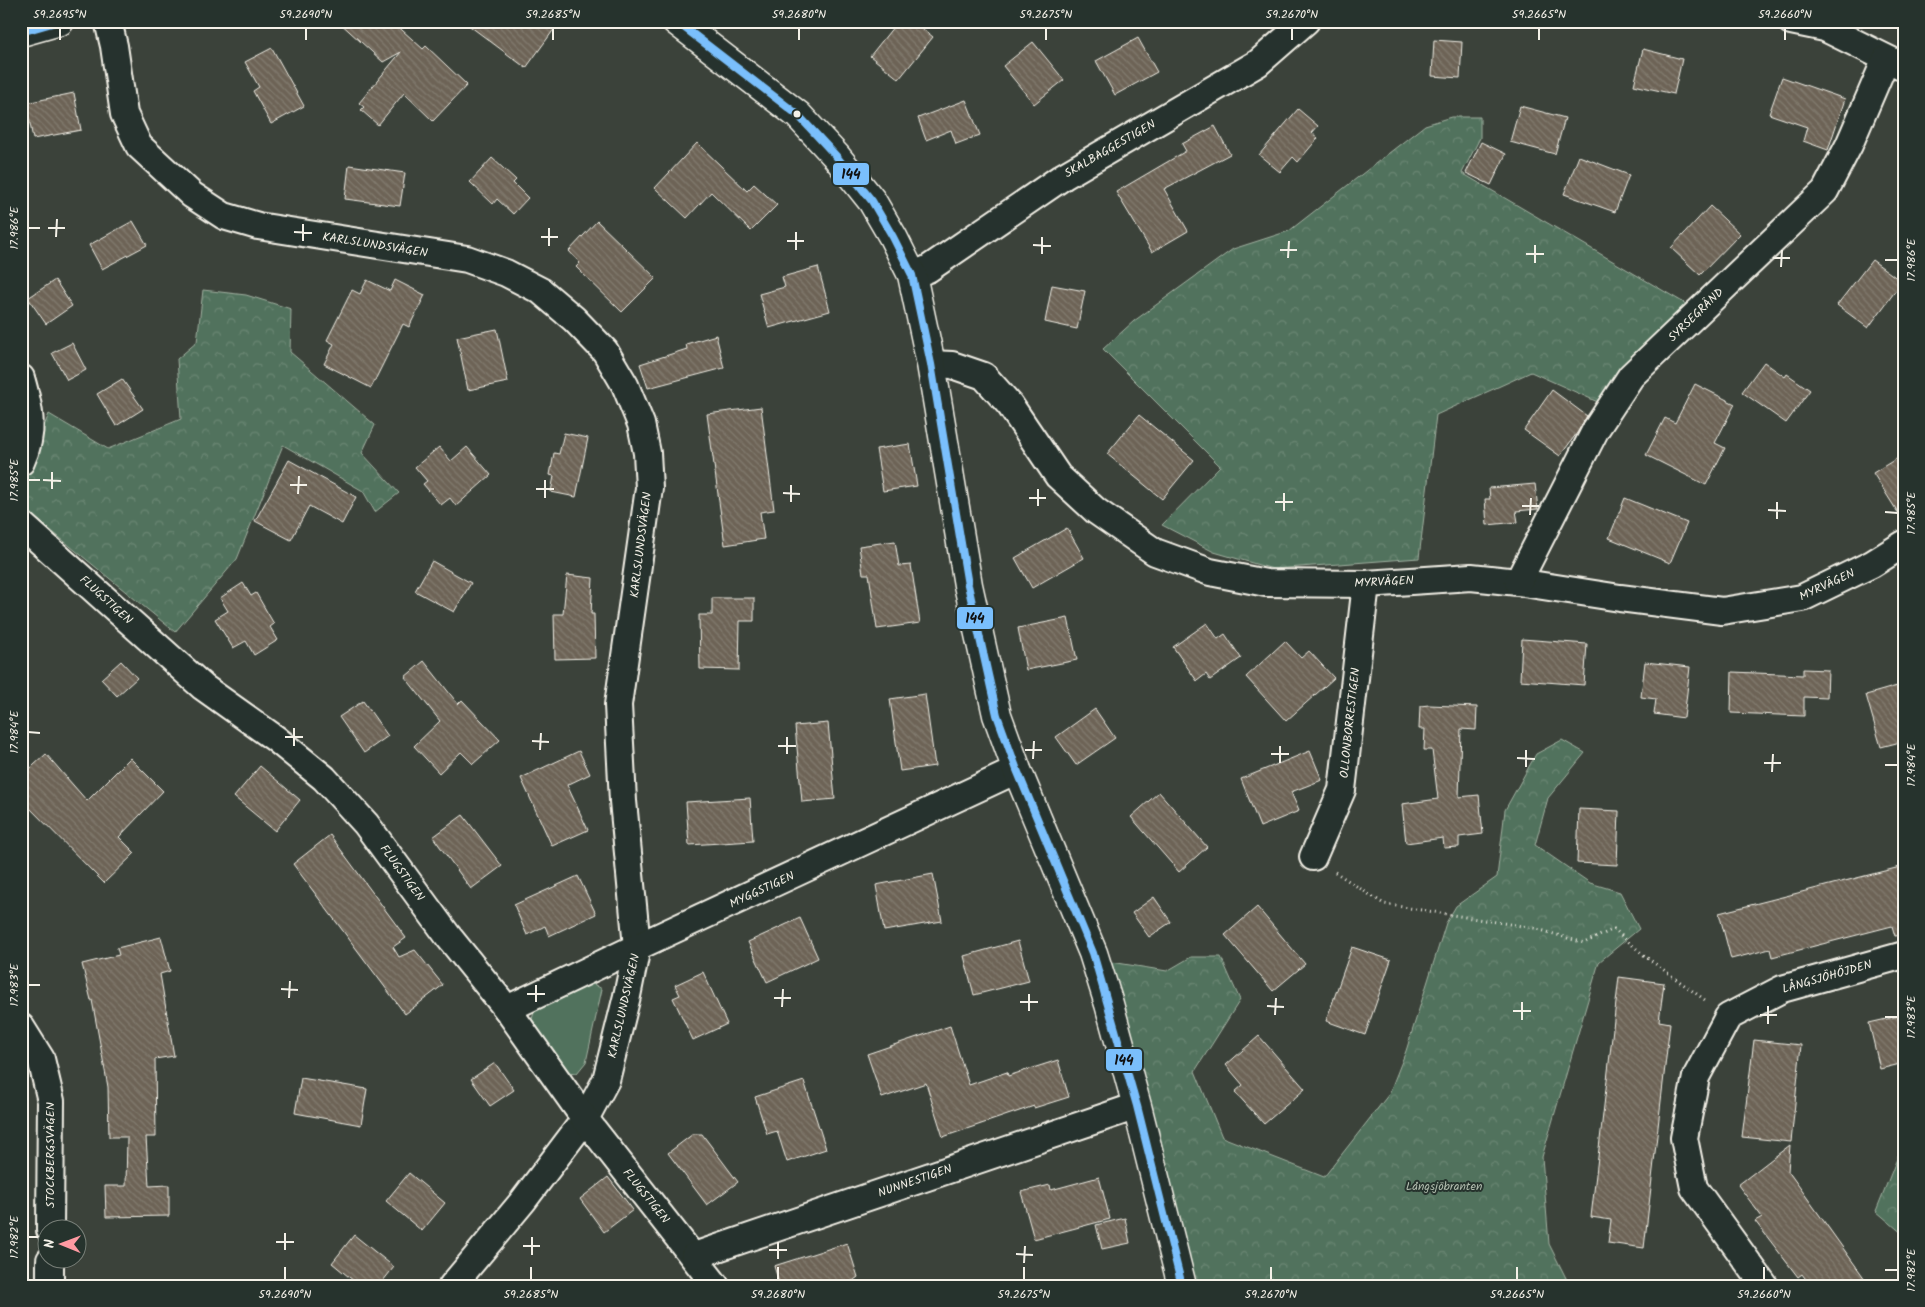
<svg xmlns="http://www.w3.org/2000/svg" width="1925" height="1307" viewBox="0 0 1925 1307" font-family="Kalam,sans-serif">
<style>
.green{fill:#51725d;stroke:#a2b2a2}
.forest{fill:url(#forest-crowns);stroke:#a2b2a2}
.building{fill:url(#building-back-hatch);stroke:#f4f1e8}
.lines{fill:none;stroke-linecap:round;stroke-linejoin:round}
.street-casing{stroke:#f4f1e8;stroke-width:30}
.secondary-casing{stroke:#f4f1e8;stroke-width:31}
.path{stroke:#f4f1e8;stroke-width:3;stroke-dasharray:1 4;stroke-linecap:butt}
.street{stroke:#26332d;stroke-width:26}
.secondary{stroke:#26332d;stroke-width:28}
.bus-1-casing{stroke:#26332d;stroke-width:11}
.bus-1{stroke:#7abffc;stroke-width:8}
.ticks{fill:none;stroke:#f4f1e8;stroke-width:2}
.bus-dot{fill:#f4f1e8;stroke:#26332d;stroke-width:2}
.labels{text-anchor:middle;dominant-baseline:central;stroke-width:4;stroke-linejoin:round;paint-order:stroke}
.street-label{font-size:12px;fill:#f4f1e8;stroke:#26332d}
.park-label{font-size:12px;fill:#b3beb0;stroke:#26332d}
.line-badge{stroke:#26332d;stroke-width:2}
.pale-badge-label{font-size:14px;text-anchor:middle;font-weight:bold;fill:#111}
.neatline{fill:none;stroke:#f4f1e8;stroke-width:2}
.ticks-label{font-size:12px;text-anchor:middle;fill:#f4f1e8}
</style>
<defs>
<pattern id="forest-crowns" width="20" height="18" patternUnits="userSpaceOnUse" patternTransform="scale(1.25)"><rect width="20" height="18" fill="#51725d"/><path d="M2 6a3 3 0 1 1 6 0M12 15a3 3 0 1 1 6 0" fill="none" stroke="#6b8774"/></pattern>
<pattern id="building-back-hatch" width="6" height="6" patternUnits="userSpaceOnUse" patternTransform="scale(1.25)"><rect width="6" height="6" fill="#6d6457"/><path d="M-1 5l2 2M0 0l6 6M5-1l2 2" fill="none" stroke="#827b6f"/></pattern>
</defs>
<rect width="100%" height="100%" fill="#3b423a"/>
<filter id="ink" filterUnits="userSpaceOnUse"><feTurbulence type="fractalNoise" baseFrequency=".02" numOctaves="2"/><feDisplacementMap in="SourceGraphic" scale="10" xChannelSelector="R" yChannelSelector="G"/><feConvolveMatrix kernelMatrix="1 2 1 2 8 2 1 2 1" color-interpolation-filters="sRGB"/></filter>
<g filter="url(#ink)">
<polygon class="green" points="588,981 602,989 586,1062 577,1073 566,1072 532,1019 536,1006"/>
<g class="forest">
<polygon points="1451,117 1480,117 1480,138 1462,173 1686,304 1619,374 1600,403 1531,372 1436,415 1419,558 1273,569 1214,552 1162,525 1220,466 1103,349 1134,321 1233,249 1289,231 1425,125"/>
<polygon points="203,290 246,295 291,309 290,352 375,425 362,453 399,493 375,512 363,491 283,445 237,559 175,632 21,506 21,482 49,414 108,449 181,419 177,359 197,342"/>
<polygon points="1562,740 1585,753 1548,798 1535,845 1590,883 1620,892 1639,929 1599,962 1542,1157 1549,1244 1570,1286 1192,1286 1105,961 1167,971 1191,957 1221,957 1240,1000 1195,1071 1222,1137 1324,1177 1389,1094 1406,1051 1446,923 1456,906 1497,877 1505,810 1536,754"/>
<polygon points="1904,1149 1904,1235 1876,1211 1900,1151"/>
</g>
<g class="building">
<polygon points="338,21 392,21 423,49 426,46 467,85 433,121 404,93 378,125 361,110 364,107 359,103 401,52 383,62"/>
<polygon points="463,21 560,21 526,68"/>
<polygon points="898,21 913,21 933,37 899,79 870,56"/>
<polygon points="1138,38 1157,72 1115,95 1096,61"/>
<polygon points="1434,40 1462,42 1460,78 1432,76"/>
<polygon points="1033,42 1064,80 1034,104 1003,66"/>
<polygon points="272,48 304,106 271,124 253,91 259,87 245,62"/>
<polygon points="1643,49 1682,59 1674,94 1634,85"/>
<polygon points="1782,77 1845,99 1828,150 1803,141 1807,127 1769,114"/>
<polygon points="74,93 81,130 33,139 26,103"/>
<polygon points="966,100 980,135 956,144 951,130 926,140 918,118"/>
<polygon points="1520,106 1565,118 1555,154 1510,142"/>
<polygon points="1298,109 1318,126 1312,133 1318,138 1298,162 1293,157 1280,172 1259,155"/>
<polygon points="1215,126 1230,154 1164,189 1188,231 1152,252 1116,192 1186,151 1182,144"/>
<polygon points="1481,142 1506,154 1491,185 1466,173"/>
<polygon points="697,143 747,191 754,184 777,205 751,231 711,192 687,218 655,188"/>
<polygon points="1579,156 1629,175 1615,212 1564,194"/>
<polygon points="492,158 516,180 513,183 528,198 513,214 497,199 493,204 470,182"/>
<polygon points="349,165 405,173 400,206 345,199"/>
<polygon points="1710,206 1740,234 1700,275 1671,248"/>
<polygon points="133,221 147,245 102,269 89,245"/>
<polygon points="597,221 656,278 622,312 576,267 580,263 569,251"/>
<polygon points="1872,260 1902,282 1868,328 1837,305"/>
<polygon points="818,267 830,311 769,328 759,294 785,287 782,277"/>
<polygon points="55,280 72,306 46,324 28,298"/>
<polygon points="367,280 390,291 395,280 425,295 409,327 403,324 371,388 324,364 334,344 327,340 352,290 360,294"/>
<polygon points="1052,285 1085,291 1077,329 1045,322"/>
<polygon points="497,329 508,382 468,390 457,337"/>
<polygon points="716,335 724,368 648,388 640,364 687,349 686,344"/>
<polygon points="72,343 86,370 67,380 52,353"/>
<polygon points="1764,362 1785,377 1787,374 1810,390 1786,423 1742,392"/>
<polygon points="122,379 143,409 116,426 97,394"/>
<polygon points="1695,384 1735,404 1715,443 1725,448 1706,485 1646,455 1665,418 1675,423"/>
<polygon points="1552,390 1587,416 1577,433 1560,456 1524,430"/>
<polygon points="761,407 774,510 760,512 764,539 725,545 707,414"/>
<polygon points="1139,415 1194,460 1162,499 1107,454"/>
<polygon points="564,433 588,438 576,497 551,492 554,476 550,475 554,453 559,454"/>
<polygon points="910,444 917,486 883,491 876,449"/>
<polygon points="439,447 451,461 467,447 491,475 456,506 450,498 441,505 423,484 427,481 415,467"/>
<polygon points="1904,454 1904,522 1873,473"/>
<polygon points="289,460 356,497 342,524 309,506 291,540 255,521"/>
<polygon points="1535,484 1538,509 1516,511 1518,522 1487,525 1485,499 1490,499 1489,488"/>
<polygon points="1625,498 1687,523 1670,563 1609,538"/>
<polygon points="1067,528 1084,558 1032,588 1015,558"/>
<polygon points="895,541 899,566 911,565 920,623 877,629 869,574 863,574 859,546"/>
<polygon points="432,561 471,583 454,612 415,591"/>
<polygon points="567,575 593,578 591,614 594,614 595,658 555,659 554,614 563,614"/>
<polygon points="243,583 251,596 256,593 274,624 270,627 278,640 254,655 246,641 233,648 215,619 228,611 220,598"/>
<polygon points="712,598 754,598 754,621 740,621 739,670 700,669 699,615 712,615"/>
<polygon points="1068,618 1077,660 1026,670 1018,628"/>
<polygon points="1207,623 1218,639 1225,634 1241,658 1210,680 1206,674 1197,681 1173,647"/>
<polygon points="1522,639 1587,644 1584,685 1520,680"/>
<polygon points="1285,641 1301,658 1309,651 1334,678 1286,721 1246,677"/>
<polygon points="121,661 137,678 117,696 101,679"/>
<polygon points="424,661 458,704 462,700 500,740 473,764 461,752 439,773 414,746 440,721 405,677"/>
<polygon points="1645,662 1690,667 1684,718 1654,714 1656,699 1641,697"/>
<polygon points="1803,669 1828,670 1827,698 1804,697 1804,716 1731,713 1732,672 1803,675"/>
<polygon points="1904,684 1904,741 1881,747 1866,695"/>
<polygon points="925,694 935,766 900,771 890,699"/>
<polygon points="363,701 388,736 364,753 339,717"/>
<polygon points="1429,705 1477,707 1476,730 1461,729 1459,797 1479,795 1483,834 1459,837 1459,847 1444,848 1443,838 1406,843 1402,804 1438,799 1432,750 1424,750 1425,729 1419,729 1420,706"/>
<polygon points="1095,709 1115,738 1076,765 1056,737"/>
<polygon points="828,723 835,799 802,802 795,726"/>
<polygon points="579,751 590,774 567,785 588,830 552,846 521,778"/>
<polygon points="1310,751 1322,780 1291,792 1299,811 1260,827 1241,779"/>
<polygon points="46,754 87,801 130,758 163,791 119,837 135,853 104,883 21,799 21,777"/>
<polygon points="260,766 300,800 275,831 234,797"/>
<polygon points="1159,792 1207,847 1179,872 1131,817"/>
<polygon points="750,798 753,841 689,845 686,802"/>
<polygon points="1579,809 1619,811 1617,865 1577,863"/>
<polygon points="463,815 502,866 471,889 433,837"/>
<polygon points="330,835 406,938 393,947 399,957 415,950 443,985 405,1014 293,864"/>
<polygon points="1904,866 1904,935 1895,936 1892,926 1772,957 1770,949 1731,959 1719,913"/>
<polygon points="933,874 942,921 884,931 876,885"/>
<polygon points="578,876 596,914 549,936 545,926 527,935 514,905"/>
<polygon points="1154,897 1171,922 1149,937 1132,913"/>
<polygon points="1257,907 1305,964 1273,991 1225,935"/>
<polygon points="800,918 818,958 767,982 748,942"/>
<polygon points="161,937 170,971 160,974 174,1056 155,1059 156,1137 146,1137 149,1186 169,1185 169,1216 106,1217 105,1186 126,1186 127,1137 109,1137 108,1087 92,1000 91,1000 82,964 119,955 117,948"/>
<polygon points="1018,941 1029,981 974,995 964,956"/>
<polygon points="1352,947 1391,960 1365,1035 1326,1021"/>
<polygon points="703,972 727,1024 693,1040 673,998 680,995 675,985"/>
<polygon points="1619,977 1664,983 1659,1021 1670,1023 1644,1248 1608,1243 1611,1220 1591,1217"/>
<polygon points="1904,1015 1904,1063 1880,1069 1869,1023"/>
<polygon points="950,1026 969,1085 1007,1072 1008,1076 1058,1060 1069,1097 1034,1108 1034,1106 943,1137 926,1083 882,1098 867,1054"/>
<polygon points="1259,1036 1305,1089 1264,1124 1235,1092 1243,1085 1226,1065"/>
<polygon points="1754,1040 1801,1045 1791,1142 1742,1137"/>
<polygon points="495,1063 514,1090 490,1106 471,1079"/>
<polygon points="301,1078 367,1089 361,1125 295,1113"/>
<polygon points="804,1081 826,1149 787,1162 777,1131 767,1134 755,1097"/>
<polygon points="693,1134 702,1134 738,1182 707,1205 668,1153"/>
<polygon points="1790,1145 1788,1171 1870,1286 1811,1286 1802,1274 1798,1277 1755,1221 1762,1217 1738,1185"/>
<polygon points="409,1173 445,1203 422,1231 386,1201"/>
<polygon points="608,1177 633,1210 604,1232 580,1199"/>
<polygon points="1099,1177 1110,1219 1034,1239 1021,1192 1050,1185 1051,1190"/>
<polygon points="1125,1218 1130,1243 1102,1249 1096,1225"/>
<polygon points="354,1235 394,1267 379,1286 360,1286 332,1263"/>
<polygon points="847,1243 858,1277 846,1286 780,1286 774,1266"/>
</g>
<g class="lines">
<g class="street-casing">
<g id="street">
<polyline points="108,21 114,46 124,114 139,146 192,195 224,216 258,226 467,259 506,273 541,291 574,319 605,351 625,385 641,424 647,453 649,488 618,705 623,801 637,947 627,996 606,1080 585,1119 523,1201 452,1286"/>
<polyline points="1791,21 1825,28 1904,67"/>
<polyline points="912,275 928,269 1064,176 1258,63 1306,21"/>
<polyline points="931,364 952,365 984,376 1010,405 1058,476 1096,511 1155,552 1210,572 1266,583 1366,584 1471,577 1518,582 1620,598 1722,611 1802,598 1872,564 1904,544"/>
<path d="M21,378C30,409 35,432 21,462"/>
<polyline points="21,524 203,687 276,739 324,778 366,824 448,936 507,1009 585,1119 716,1286"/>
<polyline points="1518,582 1596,429 1631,376 1825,191 1849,145 1886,59"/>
<polyline points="1313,857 1342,790 1366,584"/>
<polyline points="507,1009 637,947 1017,770"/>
<polyline points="21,1027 41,1059 51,1101 50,1230"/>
<polyline points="694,1256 1137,1106"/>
<polyline points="50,1286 50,1260"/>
<polyline points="1765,1286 1694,1188 1684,1138 1696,1077 1728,1017 1782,989 1904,955"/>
</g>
</g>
<g class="secondary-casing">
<g id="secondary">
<polyline points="676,21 798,115 836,156 872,201 893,237 912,275 931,364 968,585 997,715 1017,770 1093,953 1109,1004 1137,1106 1182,1286"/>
<polyline points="21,32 60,21"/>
</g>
</g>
<polyline class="path" points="1335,872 1384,904 1534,928 1584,943 1614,929 1646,957 1705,1000"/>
<use href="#street" class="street"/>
<use href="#secondary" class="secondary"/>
<g class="bus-1-casing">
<g id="bus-1">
<polyline points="676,21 798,115 836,156 872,201 893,237 912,275 931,364 968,585 997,715 1017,770 1093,953 1137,1106 1182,1286"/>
<polyline points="21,32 59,21"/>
</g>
</g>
<use href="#bus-1" class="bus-1"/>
</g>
</g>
<path class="ticks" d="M60,40V28M306,40V28M553,40V28M799,40V28M1046,40V28M1292,40V28M1539,40V28M1785,40V28M28,228H40M48,228H65M294,232L312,233M56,237L57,219M541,237H558M303,241V224M787,241H804M1033,245L1051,246M549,246V228M796,250V232M1280,250H1297M1042,254V237M1526,254H1544M1288,258L1289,241M1773,258H1790M1885,260H1898M1535,263V245M1781,267L1782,250M28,480H40M43,480L61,481M290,485H307M52,489V472M536,489H554M783,493L800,494M298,494L299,476M545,498V480M1029,498H1046M791,502V485M1275,502H1293M1038,506V489M1522,506H1539M1768,510L1786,511M1284,511V493M1885,512L1898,513M1530,515L1531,498M1777,519V502M28,732L40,733M285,737H303M532,741L549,742M294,746V728M778,746H796M540,750L541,733M1025,750H1042M787,754V737M1271,754H1289M1517,758L1535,759M1033,759L1034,741M1280,763V746M1764,763H1781M1885,765H1898M1526,767V750M1772,772L1773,754M28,985H40M281,989L298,990M527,994H545M289,998L290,981M774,998H791M536,1002V985M1020,1002H1038M1267,1006L1284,1007M782,1007L783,989M1029,1011V994M1513,1011H1531M1275,1015L1276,998M1760,1015H1777M1885,1017H1898M1522,1020V1002M1768,1024V1006M28,1237H40M276,1242H294M523,1246H540M285,1250V1233M769,1250H787M1016,1254L1033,1255M532,1255V1237M778,1259V1242M1024,1263L1025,1246M1885,1270H1898M285,1280V1267M531,1280V1267M778,1280V1267M1024,1280V1267M1271,1280V1267M1517,1280V1267M1764,1280V1267"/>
<circle class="bus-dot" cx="797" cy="114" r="4.5"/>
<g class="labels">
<g class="street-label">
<text transform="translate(1110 149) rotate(-30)">SKALBAGGESTIGEN</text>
<text transform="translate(375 245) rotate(9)">KARLSLUNDSVÄGEN</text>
<text transform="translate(1696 315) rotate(-44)">SYRSEGRÄND</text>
<text transform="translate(641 545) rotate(-83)">KARLSLUNDSVÄGEN</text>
<text transform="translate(1384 582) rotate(-3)">MYRVÄGEN</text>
<text transform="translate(1827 585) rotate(-25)">MYRVÄGEN</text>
<text transform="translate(106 600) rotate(42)">FLUGSTIGEN</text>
<text transform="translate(1350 723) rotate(-84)">OLLONBORRESTIGEN</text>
<text transform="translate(402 873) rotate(54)">FLUGSTIGEN</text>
<text transform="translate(762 890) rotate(-25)">MYGGSTIGEN</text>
<text transform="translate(1827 977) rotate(-16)">LÅNGSJÖHÖJDEN</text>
<text transform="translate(624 1006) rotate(-77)">KARLSLUNDSVÄGEN</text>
<text transform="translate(50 1155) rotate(-90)">STOCKBERGSVÄGEN</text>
<text transform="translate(915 1181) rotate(-19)">NUNNESTIGEN</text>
<text transform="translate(646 1196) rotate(51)">FLUGSTIGEN</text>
</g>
<g class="park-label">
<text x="1444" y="1186">Långsjöbranten</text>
</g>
</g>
<g class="line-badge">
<rect x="832" y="162" width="38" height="24" rx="5" fill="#7abffc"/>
<rect x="956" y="606" width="38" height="24" rx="5" fill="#7abffc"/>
<rect x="1105" y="1048" width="38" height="24" rx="5" fill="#7abffc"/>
</g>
<g class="pale-badge-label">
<text x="851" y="179">144</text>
<text x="975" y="623">144</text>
<text x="1124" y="1065">144</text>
</g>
<rect width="1925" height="1307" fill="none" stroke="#26332d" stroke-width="55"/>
<g transform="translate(62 1244) rotate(271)"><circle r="24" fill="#26332d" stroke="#787f78"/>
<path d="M0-4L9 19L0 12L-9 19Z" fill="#ff9aa2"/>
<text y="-8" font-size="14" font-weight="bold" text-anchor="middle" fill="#f4f1e8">N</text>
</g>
<rect x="28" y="28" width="1870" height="1252" class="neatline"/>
<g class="ticks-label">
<text x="60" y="18">59.2695°N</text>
<text x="306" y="18">59.2690°N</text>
<text x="553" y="18">59.2685°N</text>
<text x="799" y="18">59.2680°N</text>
<text x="1046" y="18">59.2675°N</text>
<text x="1292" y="18">59.2670°N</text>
<text x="1539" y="18">59.2665°N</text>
<text x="1785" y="18">59.2660°N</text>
<text transform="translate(14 228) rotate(-90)" y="4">17.986°E</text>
<text transform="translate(1911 260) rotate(-90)" y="4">17.986°E</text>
<text transform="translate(14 480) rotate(-90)" y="4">17.985°E</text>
<text transform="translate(1911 513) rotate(-90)" y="4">17.985°E</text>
<text transform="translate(14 732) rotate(-90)" y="4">17.984°E</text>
<text transform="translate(1911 765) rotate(-90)" y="4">17.984°E</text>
<text transform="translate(14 985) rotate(-90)" y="4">17.983°E</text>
<text transform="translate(1911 1017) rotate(-90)" y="4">17.983°E</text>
<text transform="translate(14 1237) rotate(-90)" y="4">17.982°E</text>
<text transform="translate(1911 1270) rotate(-90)" y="4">17.982°E</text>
<text x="285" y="1298">59.2690°N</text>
<text x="531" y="1298">59.2685°N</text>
<text x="778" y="1298">59.2680°N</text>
<text x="1024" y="1298">59.2675°N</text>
<text x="1271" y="1298">59.2670°N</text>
<text x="1517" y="1298">59.2665°N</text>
<text x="1764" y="1298">59.2660°N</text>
</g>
</svg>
